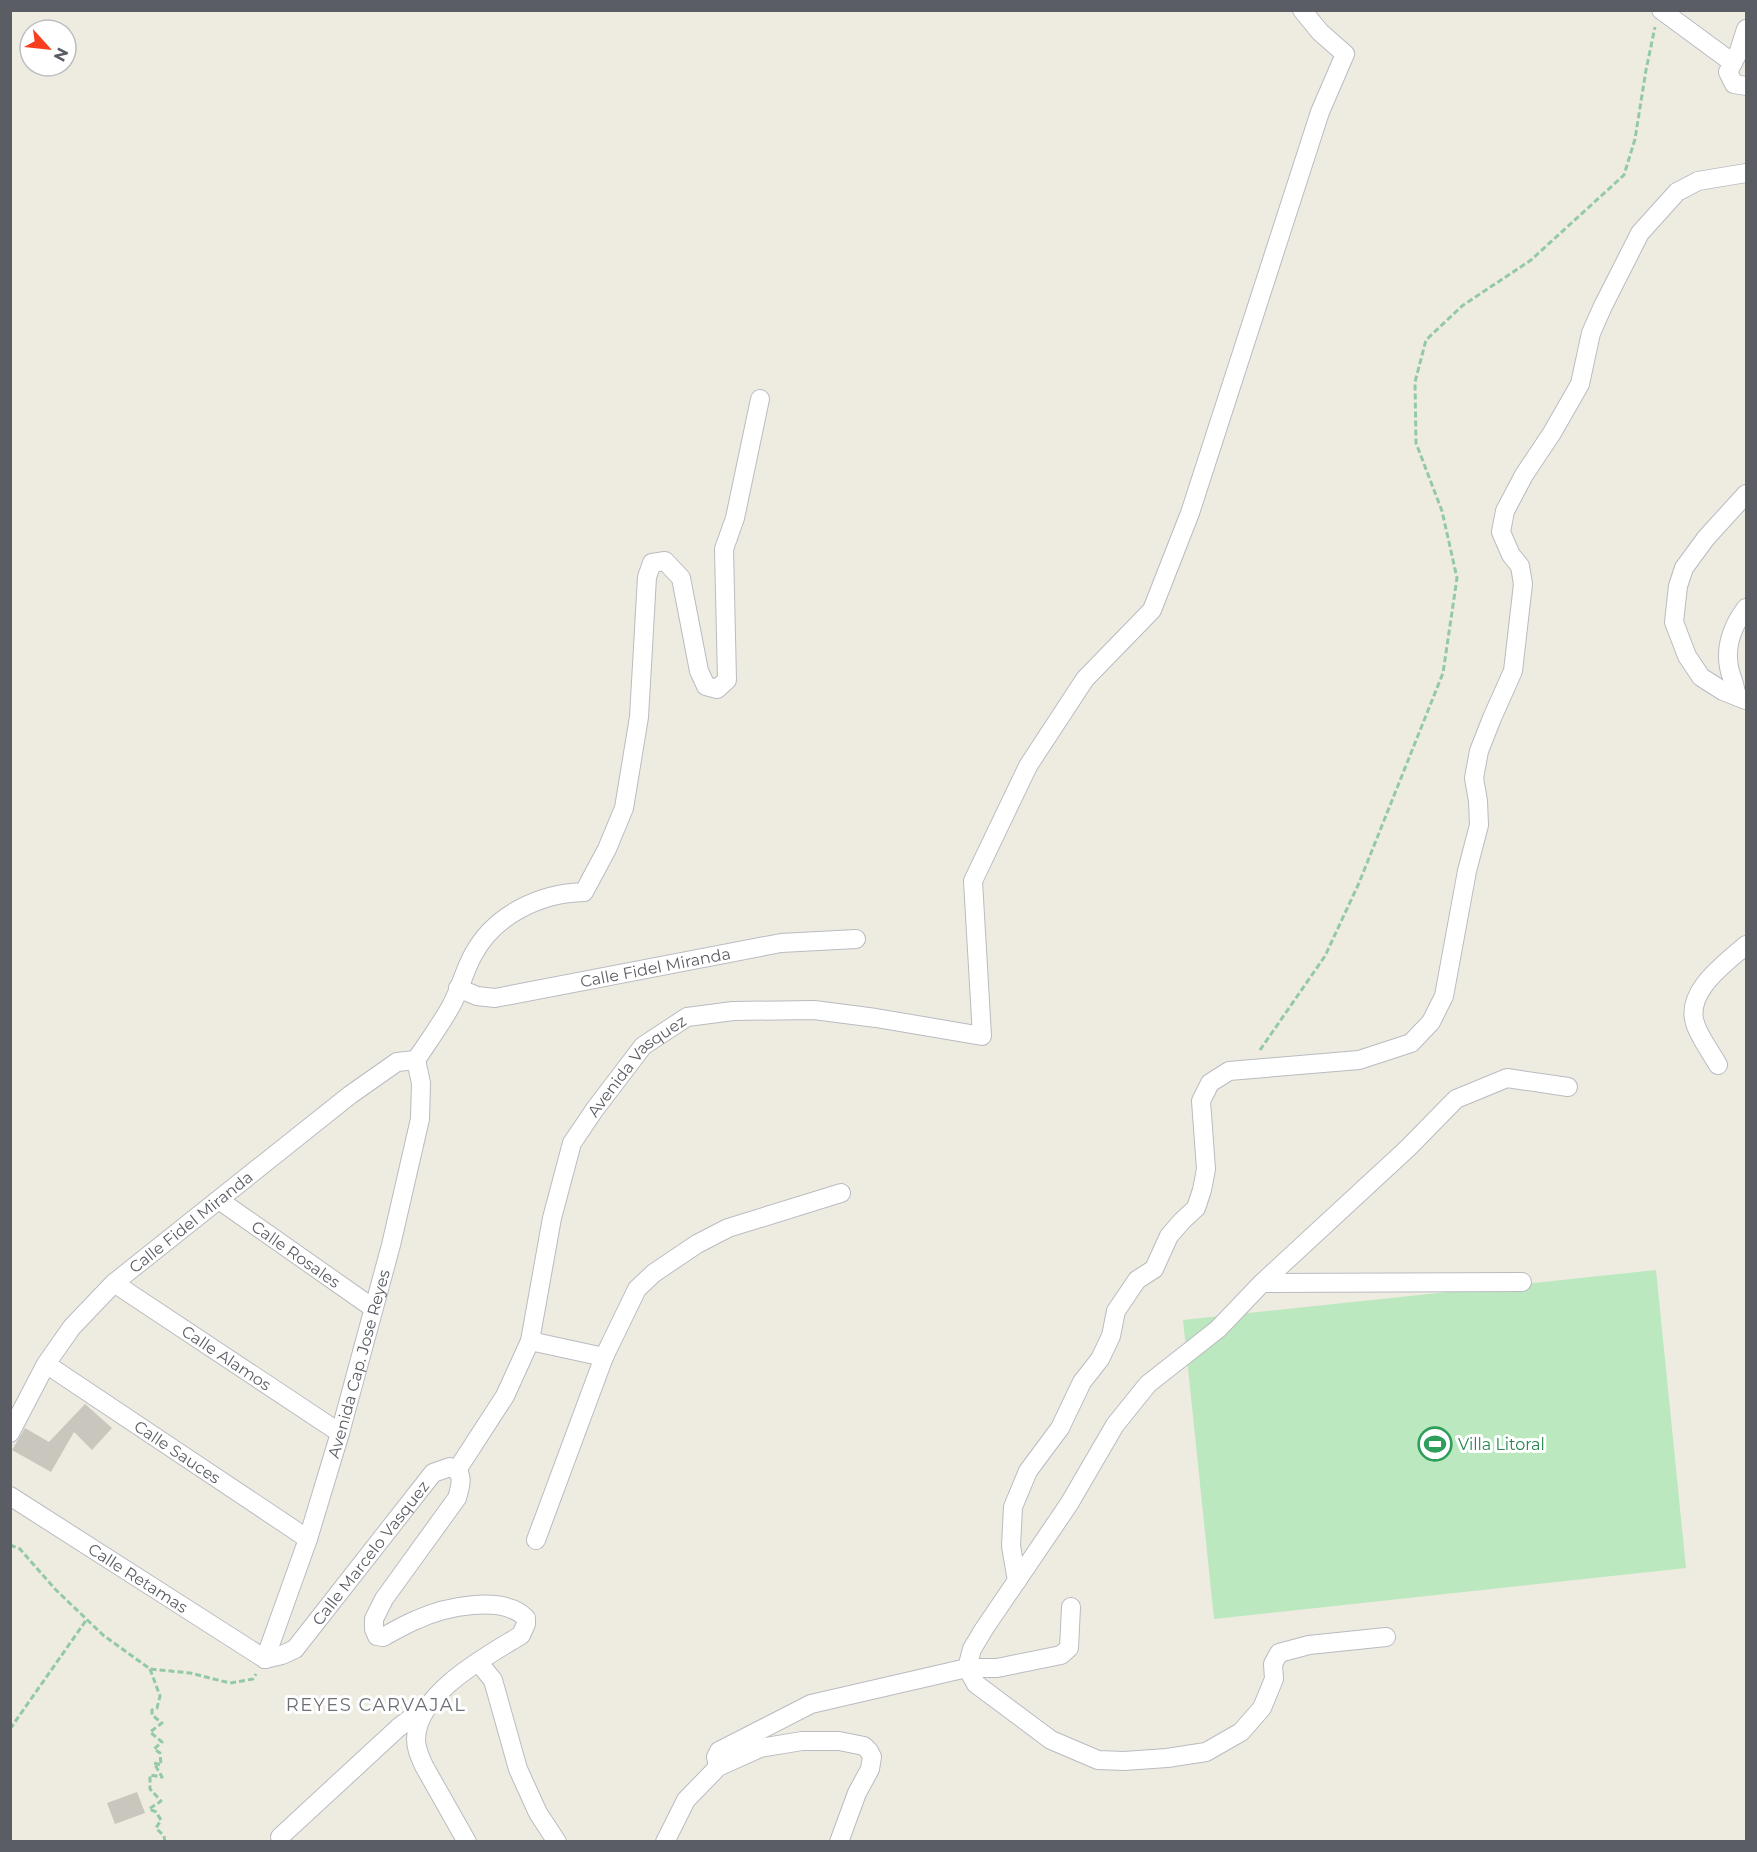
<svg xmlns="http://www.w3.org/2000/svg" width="1757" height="1852" viewBox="0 0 1757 1852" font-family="Montserrat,sans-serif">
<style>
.green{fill:#bbe8be}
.building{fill:#c9c6be}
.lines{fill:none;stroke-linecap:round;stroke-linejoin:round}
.minor-casing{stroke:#b9bbc1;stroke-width:20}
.path{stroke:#94c9a6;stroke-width:3;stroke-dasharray:6 3;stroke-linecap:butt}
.minor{stroke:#fff;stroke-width:18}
.labels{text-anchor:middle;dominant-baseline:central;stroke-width:6;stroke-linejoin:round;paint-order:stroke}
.street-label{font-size:16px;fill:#5a5d63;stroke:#fff}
.leisure-label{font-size:16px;fill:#27864d;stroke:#fff;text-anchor:start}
.neighbourhood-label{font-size:18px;letter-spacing:1.5px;fill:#6a6f75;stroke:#fff}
</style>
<rect width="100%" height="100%" fill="#eeece1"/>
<polygon class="green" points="1656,1270 1686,1568 1214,1619 1183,1320"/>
<g class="building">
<polygon points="85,1404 112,1428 92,1450 74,1432 51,1472 12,1450 25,1428 49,1442"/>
<polygon points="137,1792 145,1813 115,1824 107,1803"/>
</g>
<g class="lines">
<g class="minor-casing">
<g id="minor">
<polyline points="1661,10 1733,63"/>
<polyline points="1746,29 1739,51 1728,72 1734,84 1746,86"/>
<polyline points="1746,494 1706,538 1684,568 1678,586 1674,622 1687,656 1701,677 1723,691 1746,700"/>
<path d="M1736,696C1736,685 1731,678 1729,667C1725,646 1733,625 1746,608"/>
<path id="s1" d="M458,988L477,996L495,998L781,943L856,939"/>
<path d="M416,1060C428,1042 441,1024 451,1006C460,990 464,971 473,955C494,915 540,893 584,892L607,849L624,808L639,717L647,577L652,563L665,561L681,578L699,671L706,686L717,689L727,680L724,549L735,518L760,399"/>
<path d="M1718,1065C1711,1052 1699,1037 1695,1023C1685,991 1726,963 1746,945"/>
<path id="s2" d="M219,1200L373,1308"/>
<path id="s3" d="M114,1283L340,1433"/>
<polyline points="1262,1283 1522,1282"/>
<polyline points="530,1341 604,1357"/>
<path id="s4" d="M46,1364L308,1539"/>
<path id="s5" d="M10,1433L46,1364L72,1327L114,1283L350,1095L397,1062L416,1060"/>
<path id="s6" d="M457,1470L505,1396L530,1341L552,1218L572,1143L595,1109L643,1046L687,1017L733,1011L814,1010L876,1018L982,1036L973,881L1028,766L1085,679L1152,610L1190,513L1320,112L1345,54L1320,32L1302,10"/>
<path id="s7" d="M10,1496L265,1659"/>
<polyline points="536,1540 604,1357 637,1289 654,1273 697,1244 728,1228 841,1193"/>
<polyline points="1017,1581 1011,1546 1013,1507 1028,1471 1060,1428 1082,1382 1100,1359 1111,1336 1116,1311 1137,1280 1154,1269 1169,1236 1182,1221 1196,1208 1202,1190 1206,1169 1201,1101 1210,1083 1229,1071 1359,1060 1411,1043 1431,1022 1444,996 1467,871 1479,825 1478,801 1474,778 1479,751 1492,718 1513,671 1523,584 1520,566 1511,555 1501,532 1505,511 1524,475 1552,433 1580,384 1591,333 1603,306 1640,233 1677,192 1698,181 1746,173"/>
<polyline points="1071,1607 1069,1648 1061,1655 997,1668 967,1668 976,1684 1051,1740 1098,1760 1124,1761 1167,1758 1206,1752 1241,1732 1262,1708 1274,1679 1273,1664 1279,1653 1309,1645 1386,1637"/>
<path id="s8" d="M265,1659L282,1655L295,1649L433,1473L450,1467C465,1472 461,1485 457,1498L384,1599L374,1619V1629L377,1636L383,1637C394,1631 404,1625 416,1620C444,1607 502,1594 526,1618V1624L521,1635C487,1656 417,1693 416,1739C416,1749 420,1757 424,1766L467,1842"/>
<path id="s9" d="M265,1659L308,1539L340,1433L391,1245L420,1119L421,1083L416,1060"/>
<polyline points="478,1662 493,1680 518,1769 538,1813 557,1842"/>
<polyline points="718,1767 716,1757 719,1751 811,1704 967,1668 972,1649 984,1629 1069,1504 1115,1425 1148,1384 1218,1329 1262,1283 1408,1148 1456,1099 1507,1078 1568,1087"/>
<polyline points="280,1837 398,1728 427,1706"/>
<polyline points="665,1842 686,1800 718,1767 760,1748 802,1741 839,1741 864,1746 869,1751 872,1757 870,1769 857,1793 839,1842"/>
</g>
</g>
<g class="path">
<polyline points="1260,1050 1325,956 1359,883 1443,673 1457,578 1442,511 1416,443 1415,382 1426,340 1462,306 1531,260 1624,175 1635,139 1646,70 1655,27"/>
<polyline points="10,1545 20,1549 55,1589 103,1635 150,1669 190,1673 230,1683 253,1679 256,1674"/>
<polyline points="150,1669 160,1696 157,1708 152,1710 152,1715 162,1723 150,1732 162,1742 154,1749 160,1753 161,1765 154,1763 162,1777 150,1775 150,1789 161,1801 149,1809 156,1812 161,1820 156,1828 164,1836 165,1842"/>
<polyline points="10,1729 87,1619"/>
</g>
<use href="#minor" class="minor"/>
</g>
<defs>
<g id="stadium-ring" transform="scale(1.725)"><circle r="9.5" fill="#fff" stroke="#2e9e5b" stroke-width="1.5"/><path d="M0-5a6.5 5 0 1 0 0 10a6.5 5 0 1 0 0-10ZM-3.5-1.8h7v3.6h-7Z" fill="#2e9e5b"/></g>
</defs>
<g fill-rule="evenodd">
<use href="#stadium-ring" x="1435" y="1444"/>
</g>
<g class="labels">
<g class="street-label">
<text stroke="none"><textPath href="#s1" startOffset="202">Calle Fidel Miranda</textPath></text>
<text stroke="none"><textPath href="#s6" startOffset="453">Avenida Vasquez</textPath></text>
<text stroke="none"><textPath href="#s5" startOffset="282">Calle Fidel Miranda</textPath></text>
<text stroke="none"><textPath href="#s2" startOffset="94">Calle Rosales</textPath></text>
<text stroke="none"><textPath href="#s3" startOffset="135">Calle Alamos</textPath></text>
<text stroke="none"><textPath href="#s9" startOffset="310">Avenida Cap. Jose Reyes</textPath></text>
<text stroke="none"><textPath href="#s4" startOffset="158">Calle Sauces</textPath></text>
<text stroke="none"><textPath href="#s8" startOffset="154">Calle Marcelo Vasquez</textPath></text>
<text stroke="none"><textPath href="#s7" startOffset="152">Calle Retamas</textPath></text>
</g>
<g class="leisure-label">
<text x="1458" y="1444">Villa Litoral</text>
</g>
<g class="neighbourhood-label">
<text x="376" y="1705">REYES CARVAJAL</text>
</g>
</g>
<rect width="1757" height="1852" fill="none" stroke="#5a5d63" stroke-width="24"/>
<g transform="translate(48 48) rotate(117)"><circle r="28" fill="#ffffff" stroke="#bdbec1" stroke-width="1.5"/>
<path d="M0-4.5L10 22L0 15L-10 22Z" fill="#f73e1e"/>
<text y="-9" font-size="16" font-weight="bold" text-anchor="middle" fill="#5a5d63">N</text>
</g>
</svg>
